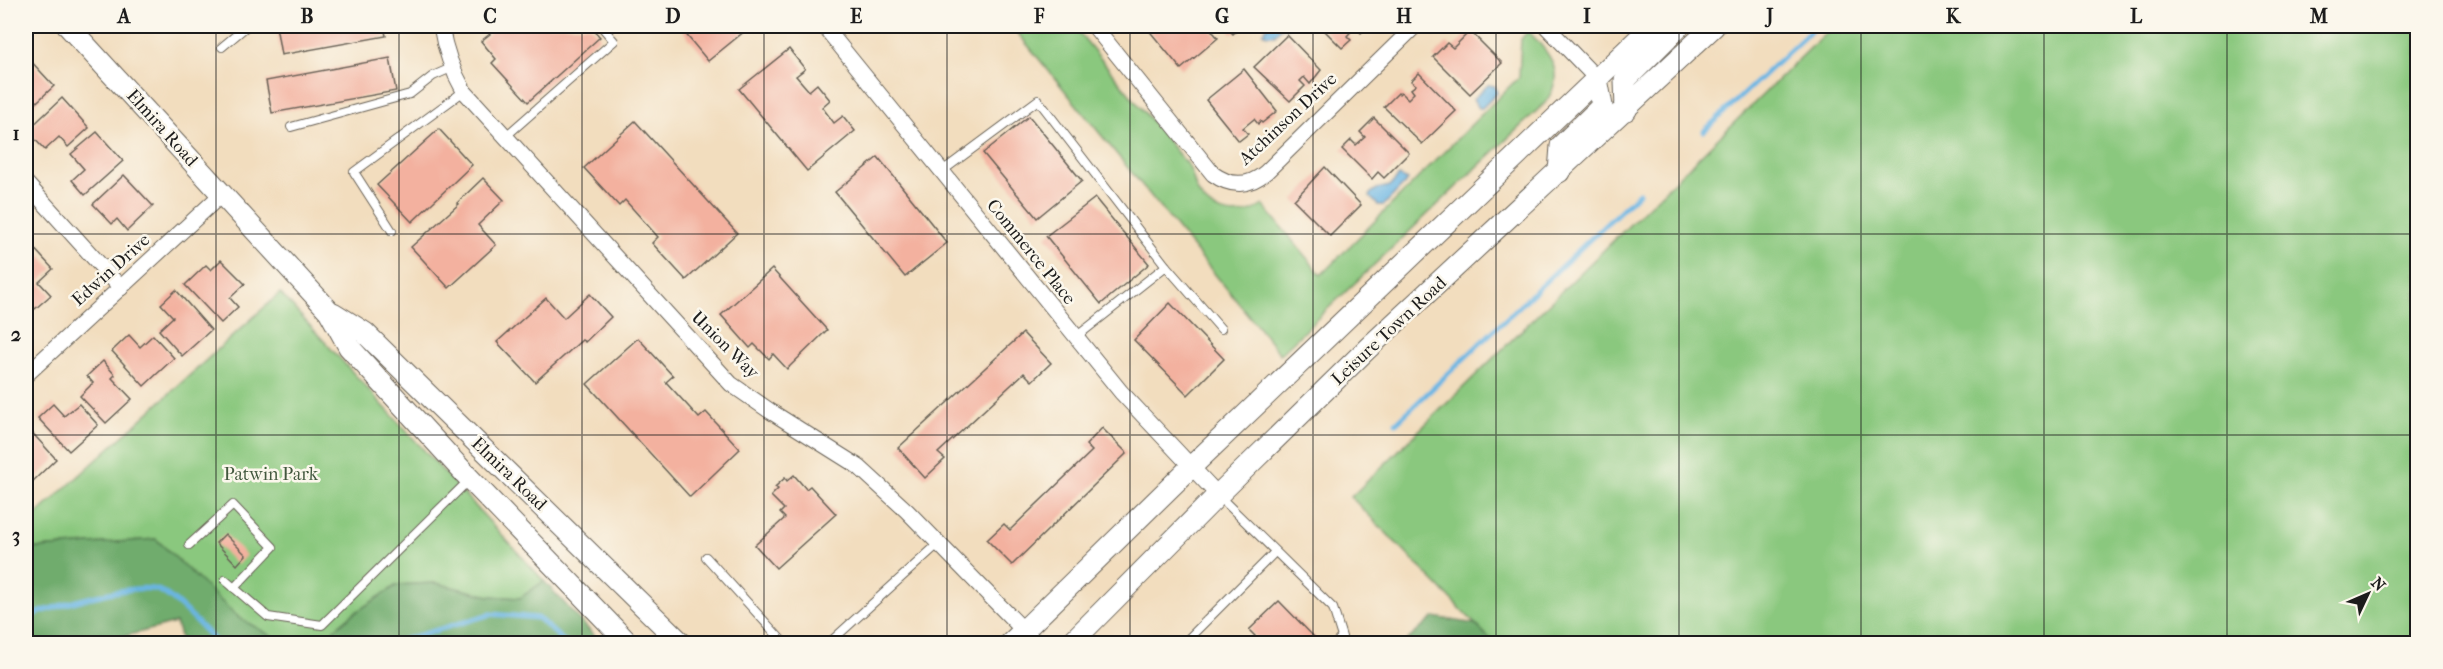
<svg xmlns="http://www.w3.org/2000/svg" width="2443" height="669" viewBox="0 0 2443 669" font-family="'IM FELL French Canon',serif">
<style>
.green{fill:#8ac87e;stroke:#53724d;stroke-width:1.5}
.forest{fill:#6fac6d;stroke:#466444;stroke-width:1.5}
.water{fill:#6bb6e4;stroke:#446980;stroke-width:1.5}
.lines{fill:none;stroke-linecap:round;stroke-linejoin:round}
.stream{stroke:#6bb6e4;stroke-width:5}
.building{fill:#f3b19f}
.service-casing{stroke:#676055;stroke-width:10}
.minor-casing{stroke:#676055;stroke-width:17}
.secondary-casing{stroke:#676055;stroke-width:23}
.service{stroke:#fff;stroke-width:8}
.minor{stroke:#fff;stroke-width:15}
.secondary{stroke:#fff;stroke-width:21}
.grid{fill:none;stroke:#1c1c1c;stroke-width:1.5;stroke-opacity:0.55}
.labels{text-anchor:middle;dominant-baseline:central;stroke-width:5;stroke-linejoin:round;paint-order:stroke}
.street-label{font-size:18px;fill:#1c1c1c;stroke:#fbf7ec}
.park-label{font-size:18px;fill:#42583e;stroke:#fbf7ec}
.neatline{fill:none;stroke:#1c1c1c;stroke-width:2}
.grid-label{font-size:20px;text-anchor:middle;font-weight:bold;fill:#1c1c1c}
</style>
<rect width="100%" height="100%" fill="#fbf7ec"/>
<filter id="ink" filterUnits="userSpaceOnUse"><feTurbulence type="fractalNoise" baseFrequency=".0167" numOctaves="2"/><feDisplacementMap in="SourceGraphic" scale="12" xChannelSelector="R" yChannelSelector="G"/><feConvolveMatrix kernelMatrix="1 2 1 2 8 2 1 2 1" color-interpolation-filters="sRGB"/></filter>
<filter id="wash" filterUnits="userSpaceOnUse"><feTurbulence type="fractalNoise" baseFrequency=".008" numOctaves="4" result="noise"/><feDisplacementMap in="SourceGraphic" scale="24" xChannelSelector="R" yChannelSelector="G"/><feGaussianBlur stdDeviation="1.35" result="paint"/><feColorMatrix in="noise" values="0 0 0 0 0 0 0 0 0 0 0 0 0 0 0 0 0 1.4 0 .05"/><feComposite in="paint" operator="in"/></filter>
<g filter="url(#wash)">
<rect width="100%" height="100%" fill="#f2ddbe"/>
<g class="green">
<path d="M1012,26H1074L1189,167C1193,175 1194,183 1197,190C1210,216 1241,220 1263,205L1321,275L1519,77L1521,39L1528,31C1550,53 1567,73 1545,103L1280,354Z"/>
<polygon points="1833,26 2417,26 2417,643 1494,643 1351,497"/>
<path d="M280,293L544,581L520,598L489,596L436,583L397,585L353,614L318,643C307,643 292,645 281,642C238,627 189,571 156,539L26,549V524Z"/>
</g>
<g class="forest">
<polygon points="156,539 239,618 282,642 305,643 182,643 176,623 98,643 26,643 26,549"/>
<polygon points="544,581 601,643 318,643 353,614 397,585 436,583 489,596 520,598"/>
<polygon points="1434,617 1475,624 1494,643 1404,643"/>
</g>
<g class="water">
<polygon points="1268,26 1290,26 1286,28 1280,28 1275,35 1267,35 1263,32"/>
<polygon points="1488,85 1495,86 1497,93 1482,108 1479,108 1473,99"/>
<polygon points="1399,176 1408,180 1384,205 1378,205 1370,197 1370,194 1377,189 1390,186"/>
</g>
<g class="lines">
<g class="stream">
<polyline points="1704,131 1816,26"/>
<polyline points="1396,423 1639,193"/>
<path d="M26,617C52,608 136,580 160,591C179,601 202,628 218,644"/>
<polyline points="390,644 491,614 538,618 567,644"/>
</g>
</g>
<g id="blocks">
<g class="building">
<polygon points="276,26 384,26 386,36 281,55"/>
<polygon points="482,26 590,26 600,37 528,102 492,63 496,59 481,41 490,34"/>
<polygon points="679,26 751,26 708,61"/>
<polygon points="1151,26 1208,26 1218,38 1181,69 1147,28"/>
<polygon points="1225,26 1242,26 1233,34"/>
<polygon points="1320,26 1368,26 1361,33 1355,27 1347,36 1351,40 1342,48"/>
<polygon points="1470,31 1502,63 1470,94 1433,57 1447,43 1453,48"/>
<polygon points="1287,35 1321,70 1310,84 1304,77 1300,81 1305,86 1290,101 1254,67"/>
<polygon points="789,49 805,69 796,76 809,91 817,84 830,100 822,107 834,123 843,116 855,131 807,171 739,89"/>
<polygon points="27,57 54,86 26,112 26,58"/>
<polygon points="390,58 396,91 272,113 266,81"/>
<polygon points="1244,69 1277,111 1262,123 1260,121 1258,124 1254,119 1243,128 1248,134 1239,141 1206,100"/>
<polygon points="1419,73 1456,111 1422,144 1384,107 1398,93 1399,94 1401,92 1408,99 1414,93 1411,89 1416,85 1411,81"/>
<polygon points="62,98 89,128 68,147 59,137 45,150 27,131"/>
<polygon points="1029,116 1082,181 1037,218 983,153"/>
<polygon points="1374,118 1409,153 1384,178 1378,172 1372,179 1342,149 1351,140 1356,145 1365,137 1360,132"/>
<polygon points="635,121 737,233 686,280 652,243 658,237 625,200 619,206 584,168"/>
<polygon points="439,129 472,165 412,222 377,185"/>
<polygon points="97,132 123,161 85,195 72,180 84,169 71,154"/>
<polygon points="878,157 947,243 905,277 835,192"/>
<polygon points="1325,167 1361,205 1330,236 1294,200"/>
<polygon points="124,175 153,206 127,231 117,219 112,224 93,204"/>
<polygon points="483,178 504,200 478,225 496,245 449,288 411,247 459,204 457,203"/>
<polygon points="1095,198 1149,264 1101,304 1046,236"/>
<polygon points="30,244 53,269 39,282 51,295 35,309 26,298 26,249"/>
<polygon points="221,260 245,284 230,298 238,307 221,323 185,285 206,265 211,270"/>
<polygon points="772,269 827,330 787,369 773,354 769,359 754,344 750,348 721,315"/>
<polygon points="176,290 211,330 182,356 159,330 173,317 161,304"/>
<polygon points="590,294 611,317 585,342 582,340 535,382 497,342 546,298 564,318"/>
<polygon points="1170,303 1224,359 1188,395 1134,340"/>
<polygon points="1023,333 1051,363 1032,381 1024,373 938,453 945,459 925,478 898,448"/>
<polygon points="129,335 140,347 153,335 174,358 144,386 112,351"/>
<polygon points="638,338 673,376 666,382 699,418 706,412 740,449 690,497 587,384"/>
<polygon points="103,361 115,375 112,378 132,399 106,423 80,396 93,383 87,376"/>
<polygon points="53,404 64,416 79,404 98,425 69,451 38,418"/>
<polygon points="26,426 56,459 30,484 26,479"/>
<polygon points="1102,428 1127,453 1012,565 987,540 1004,524 1010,530 1092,451 1086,445"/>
<polygon points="794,475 806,489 810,486 836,514 776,568 755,545 785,518 780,513 784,509 771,496 778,489 775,487 785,478 787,481"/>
<polygon points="225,534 246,555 237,565 216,543"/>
<polygon points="1279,601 1318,641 1316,644 1247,644 1255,636 1249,630"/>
</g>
</g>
</g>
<g filter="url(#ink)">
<use href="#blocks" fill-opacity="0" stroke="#676055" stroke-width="1.5"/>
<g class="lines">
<g class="service-casing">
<g id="service">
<polyline points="222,47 247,26"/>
<polyline points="291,127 410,94 433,76 451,68"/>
<polyline points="506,136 614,41 601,26"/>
<polyline points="941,172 1038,100 1166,266 1221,329"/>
<polyline points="392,231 354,172 464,91"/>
<polyline points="1076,337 1166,266"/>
<polyline points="1219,496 1333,608 1342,637 1335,644"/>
<polyline points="189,545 233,505 273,547 234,588"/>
<polyline points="706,557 785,644"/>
<polyline points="225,580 268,617 322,625 468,481"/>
<polyline points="828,644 938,544"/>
<polyline points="1183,644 1275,552"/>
</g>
</g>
<g class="minor-casing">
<g id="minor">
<path d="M441,26C445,51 452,70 464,91L731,384L770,411L859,467L907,511L1037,644"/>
<polyline points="824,26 1121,392 1218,495"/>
<path d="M1094,26L1213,174C1231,187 1249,187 1266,172L1415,26"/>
<polyline points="1546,26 1597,79"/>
<polyline points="26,183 121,288"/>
<polyline points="26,375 222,194"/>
</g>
</g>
<g class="secondary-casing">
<g id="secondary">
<polyline points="68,26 329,311 349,347 470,479 629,644"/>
<polyline points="1626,110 1625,80 1679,26"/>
<polyline points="1559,172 1561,146 1602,106 1597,79"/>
<polyline points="333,313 365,333 682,644"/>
<polyline points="1010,644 1190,468 1652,26"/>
<polyline points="1070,644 1218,495 1367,349 1714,26"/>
</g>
</g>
<use href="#service" class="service"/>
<use href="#minor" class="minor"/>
<use href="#secondary" class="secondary"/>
</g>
</g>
<path class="grid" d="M216,26V644M399,26V644M582,26V644M764,26V644M947,26V644M1130,26V644M1313,26V644M1496,26V644M1679,26V644M1861,26V644M2044,26V644M2227,26V644M26,234H2418M26,435H2418"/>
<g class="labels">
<g class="street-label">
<text transform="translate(1288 119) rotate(-43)">Atchinson Drive</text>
<text transform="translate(162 128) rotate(48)">Elmira Road</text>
<text transform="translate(1031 252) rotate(51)">Commerce Place</text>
<text transform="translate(111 270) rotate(-42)">Edwin Drive</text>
<text transform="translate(1389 331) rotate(-43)">Leisure Town Road</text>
<text transform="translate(725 345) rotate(45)">Union Way</text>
<text transform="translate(509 474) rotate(44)">Elmira Road</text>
</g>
<g class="park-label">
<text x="271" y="474">Patwin Park</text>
</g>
</g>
<rect width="2443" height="669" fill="none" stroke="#fbf7ec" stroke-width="66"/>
<g transform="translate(2368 594) rotate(46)" stroke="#fbf7ec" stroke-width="4.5" paint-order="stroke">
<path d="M0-4.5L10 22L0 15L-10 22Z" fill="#1c1c1c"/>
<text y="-9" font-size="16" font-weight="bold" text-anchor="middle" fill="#1c1c1c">N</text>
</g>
<rect x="33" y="33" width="2377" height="603" class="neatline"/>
<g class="grid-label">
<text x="124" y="23">A</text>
<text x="307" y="23">B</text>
<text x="490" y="23">C</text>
<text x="673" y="23">D</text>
<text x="856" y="23">E</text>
<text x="1039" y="23">F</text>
<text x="1222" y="23">G</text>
<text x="1404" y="23">H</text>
<text x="1587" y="23">I</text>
<text x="1770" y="23">J</text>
<text x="1953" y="23">K</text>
<text x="2136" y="23">L</text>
<text x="2319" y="23">M</text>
<text x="16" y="140">1</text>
<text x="16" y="341">2</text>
<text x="16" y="542">3</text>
</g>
</svg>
